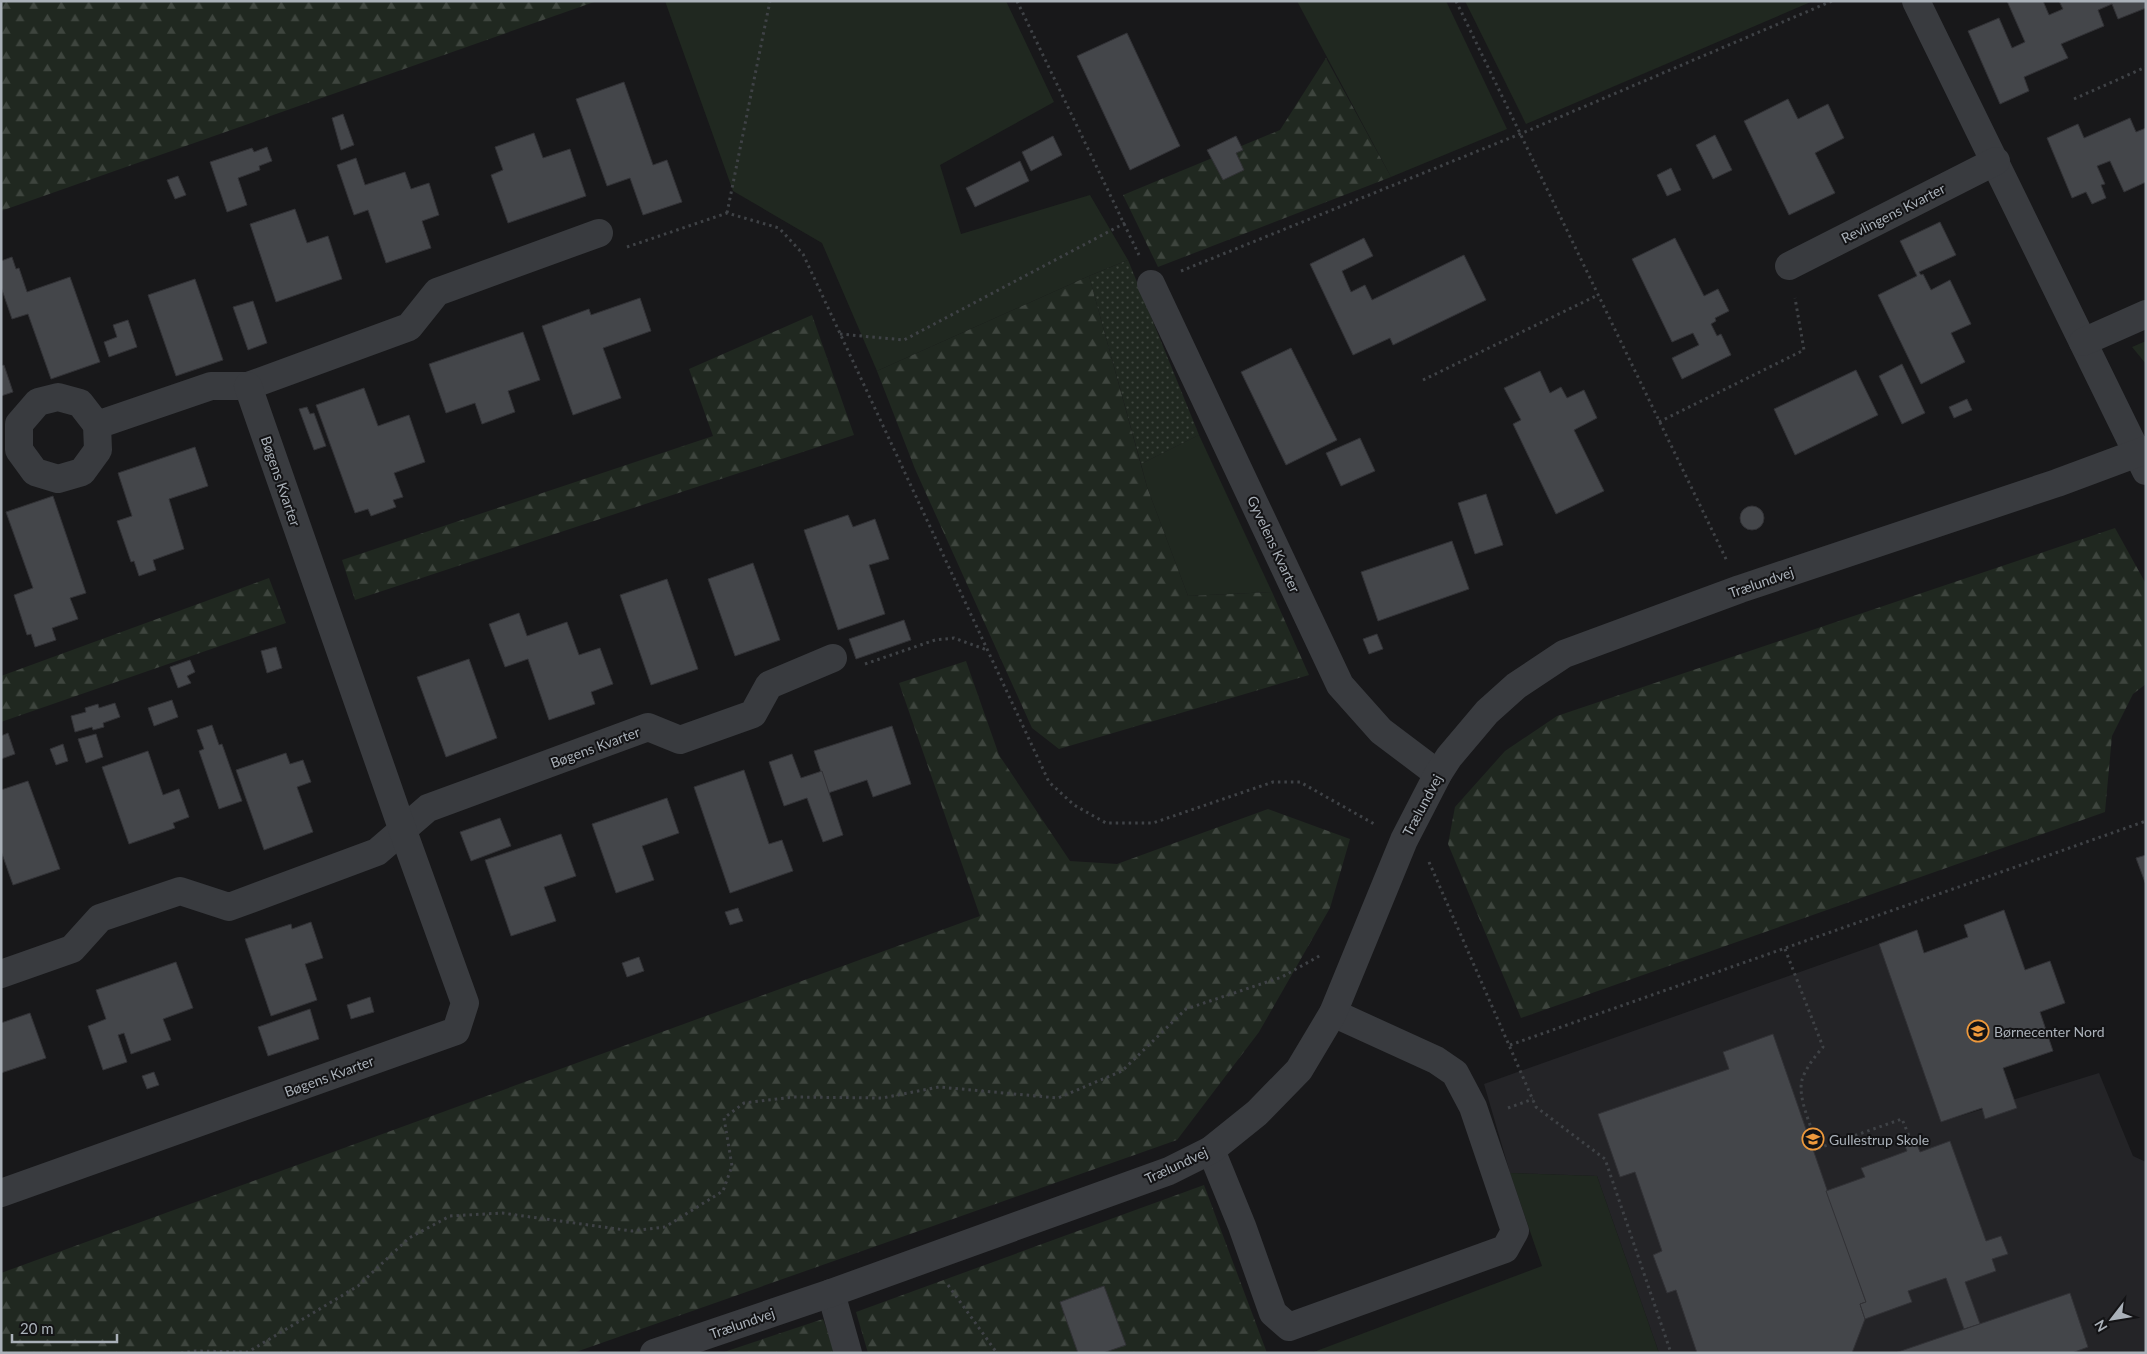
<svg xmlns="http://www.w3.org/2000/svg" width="2147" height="1354" viewBox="0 0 2147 1354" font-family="Lato,sans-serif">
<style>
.built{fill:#242427}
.green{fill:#202820}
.forest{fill:url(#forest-firs)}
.park{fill:url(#park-dots)}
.building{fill:#44464a;stroke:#323236}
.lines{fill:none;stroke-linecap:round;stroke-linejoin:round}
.path{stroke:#3f4246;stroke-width:3;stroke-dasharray:2.5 4;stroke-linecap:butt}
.minor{stroke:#393b3f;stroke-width:28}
.labels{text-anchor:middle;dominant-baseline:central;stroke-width:4;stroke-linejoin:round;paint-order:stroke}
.street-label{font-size:14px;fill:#aab1b9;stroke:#131315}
.poi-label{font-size:14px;fill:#aab1b9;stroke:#131315;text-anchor:start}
</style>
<defs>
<pattern id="forest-firs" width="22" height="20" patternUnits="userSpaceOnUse" patternTransform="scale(1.25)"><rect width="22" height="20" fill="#202820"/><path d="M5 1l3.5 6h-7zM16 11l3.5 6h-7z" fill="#3e453e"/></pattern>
<pattern id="park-dots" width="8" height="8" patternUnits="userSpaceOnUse" patternTransform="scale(1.25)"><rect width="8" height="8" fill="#202820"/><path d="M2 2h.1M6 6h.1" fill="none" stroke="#3e453e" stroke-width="1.8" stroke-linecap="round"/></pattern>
</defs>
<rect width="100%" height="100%" fill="#18181a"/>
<polygon class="built" points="1879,944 1941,1122 2099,1073 2133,1156 2146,1162 2146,1353 1659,1353 1597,1176 1510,1173 1484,1084"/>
<g class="green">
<polygon points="665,1 1006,1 1054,102 940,165 961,234 1090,195 1128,260 1089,276 877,371 822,243 733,191"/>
<polygon points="1297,1 1446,1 1507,129 1391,177"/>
<polygon points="1465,1 1813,1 1526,124"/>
<polygon points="2146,341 2146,364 2132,347"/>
<polygon points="1199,435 1272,592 1188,596 1147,487 1141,464"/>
<polygon points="1510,1173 1597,1176 1659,1353 1311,1353 1542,1266"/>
</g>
<g class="forest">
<polygon points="2,1 597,1 1,211"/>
<polygon points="1326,58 1391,177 1158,267 1123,195 1280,130"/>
<polygon points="1089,276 1147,487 1188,596 1272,592 1309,675 1059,749 1032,728 915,469 877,371"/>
<polygon points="812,315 854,435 355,600 342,560 713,436 689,369"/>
<polygon points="2115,528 2146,584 2146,684 2133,694 2112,736 2105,812 1521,1018 1448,844 1455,807 1505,751 1557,716"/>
<polygon points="269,578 286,623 1,722 1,676"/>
<polygon points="966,661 999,755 1070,861 1117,864 1268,809 1350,839 1330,908 1259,1032 1177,1140 573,1353 1,1353 1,1273 980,916 899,683"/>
<polygon points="1204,1185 1267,1353 868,1353 856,1312"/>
<polygon points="823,1319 835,1353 721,1353"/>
</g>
<polygon class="park" points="1128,260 1199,435 1141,464 1089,276"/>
<g class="building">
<polygon points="2007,1 2043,1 2049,15 2063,9 2059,1 2145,1 2146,8 2118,19 2112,4 2098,10 2104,26 2061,44 2068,58 2024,77 2029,91 2000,104 1968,31 1999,18 2012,48 2025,42"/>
<polygon points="1127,33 1180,146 1130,170 1077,56"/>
<polygon points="624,82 653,165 667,160 682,202 643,215 630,178 607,186 576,99"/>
<polygon points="1788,99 1798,119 1828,104 1844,138 1815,153 1835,193 1789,215 1744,121"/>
<polygon points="343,114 354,145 341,150 332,118"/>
<polygon points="2130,118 2136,132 2146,128 2146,182 2124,192 2110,161 2097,166 2105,184 2101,185 2106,198 2092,204 2086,192 2072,198 2047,138 2078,124 2084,138"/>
<polygon points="534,133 543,158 570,149 586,196 508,223 491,175 503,170 495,147"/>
<polygon points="1715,135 1732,170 1713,179 1696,145"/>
<polygon points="1053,136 1062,155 1031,171 1022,152"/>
<polygon points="1236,136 1243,150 1236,153 1244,170 1223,180 1207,150"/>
<polygon points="267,147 272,161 259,166 260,170 238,178 247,205 227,212 210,162 252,148 254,152"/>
<polygon points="356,158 365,185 405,172 411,189 429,183 439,215 422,221 431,248 386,263 368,210 354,215 337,165"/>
<polygon points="1020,161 1029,181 975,207 966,188"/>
<polygon points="1671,168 1681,190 1667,196 1657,175"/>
<polygon points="178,176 186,195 175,199 167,180"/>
<polygon points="295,209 307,243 328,236 342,279 276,302 250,224"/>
<polygon points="1940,222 1956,255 1919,272 1921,275 1923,274 1931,290 1950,280 1971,324 1951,333 1965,362 1921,384 1878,295 1917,276 1900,241"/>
<polygon points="1364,238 1373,256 1342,271 1351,292 1365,285 1372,300 1464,255 1486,300 1393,345 1390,338 1353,355 1310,264"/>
<polygon points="1675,238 1704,296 1718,289 1729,311 1715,318 1716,321 1711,324 1717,336 1721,334 1731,355 1682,379 1672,358 1699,345 1693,333 1672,342 1632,259"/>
<polygon points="12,257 16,269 19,268 27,292 70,277 100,362 51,379 28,314 12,319 1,287 1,261"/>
<polygon points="195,279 223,360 176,376 148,295"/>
<polygon points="640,298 651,331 603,348 621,398 573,415 542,326 589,309 591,315"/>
<polygon points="253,301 267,343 248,350 233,307"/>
<polygon points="128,320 137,347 109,357 104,342 117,337 113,325"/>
<polygon points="523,332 540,380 508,391 515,412 482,424 475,403 446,413 429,364"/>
<polygon points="1291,348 1337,440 1286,465 1241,372"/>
<polygon points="1902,364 1925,413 1902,424 1879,376"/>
<polygon points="4,365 13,392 1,396 1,366"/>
<polygon points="1856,370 1878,415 1795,455 1774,409"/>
<polygon points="1540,371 1550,393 1561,387 1567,398 1584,390 1597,418 1574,430 1604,491 1556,514 1513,424 1521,420 1504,388"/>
<polygon points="364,388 378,426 409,415 425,462 394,473 403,497 393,500 396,507 371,516 368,509 355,513 316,405"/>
<polygon points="1967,399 1972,410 1954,418 1949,407"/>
<polygon points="307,407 310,414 314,413 326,446 314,450 299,409"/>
<polygon points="1360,438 1375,471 1341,486 1326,453"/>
<polygon points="195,447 208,486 169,499 184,549 153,560 156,570 139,576 134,561 131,562 117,521 132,516 118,473"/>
<polygon points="1486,494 1503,545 1475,554 1458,503"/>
<polygon points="53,496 86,593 70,598 78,619 52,628 56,640 35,647 31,634 27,635 14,595 33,588 6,512"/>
<circle cx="1752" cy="518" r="12"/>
<polygon points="848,515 853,527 875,519 889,559 869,565 885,614 838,630 804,530"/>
<polygon points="1452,541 1469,589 1378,621 1361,572"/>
<polygon points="753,563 780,640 735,656 708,579"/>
<polygon points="667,579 698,669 651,685 620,595"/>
<polygon points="519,613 527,636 567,622 579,655 600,648 613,684 591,692 595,704 549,720 528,659 505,667 489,624"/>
<polygon points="904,620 911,640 856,659 849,639"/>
<polygon points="1377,634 1383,649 1369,654 1363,639"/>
<polygon points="276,647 282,668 267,673 261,651"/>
<polygon points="469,659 497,738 446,757 417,677"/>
<polygon points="190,660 195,672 187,676 191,683 178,688 170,667"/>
<polygon points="172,700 178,717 154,726 148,708"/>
<polygon points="115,703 120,717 103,723 104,727 93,730 92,727 75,732 71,716 86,712 85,708 98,704 99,708"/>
<polygon points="212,725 219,745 222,744 242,801 219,809 199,751 204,749 197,730"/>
<polygon points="892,726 911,784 873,797 867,780 828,793 814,751"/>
<polygon points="8,733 15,754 1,759 1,736"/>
<polygon points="96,734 103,757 86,763 78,739"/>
<polygon points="63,744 68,761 56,765 50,749"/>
<polygon points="148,751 163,795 179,789 189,817 173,823 175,828 129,844 102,767"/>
<polygon points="286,753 290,764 303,760 311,782 297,787 313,832 264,850 236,770"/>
<polygon points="792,754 801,778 822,771 843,835 823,842 807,798 784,806 769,762"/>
<polygon points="744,770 769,844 782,840 793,871 730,893 694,787"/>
<polygon points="28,781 60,869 13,885 1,851 1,790"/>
<polygon points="667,798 679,833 642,846 654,880 616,893 592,824"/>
<polygon points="500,818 511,846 471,861 460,832"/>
<polygon points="561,834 576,876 544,887 556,921 511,936 485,860"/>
<polygon points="2146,855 2146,885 2136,858"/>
<polygon points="738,908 743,921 730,925 725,912"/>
<polygon points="2004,910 2025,970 2050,961 2065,1003 2040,1012 2053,1051 2003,1068 2017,1108 1985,1119 1982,1108 1941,1122 1879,944 1917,930 1924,953 1968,937 1964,925"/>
<polygon points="311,922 323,958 305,964 317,1000 271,1016 245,939 291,924 292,929"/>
<polygon points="639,957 644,971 627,977 622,963"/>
<polygon points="176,962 193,1008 163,1019 171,1040 131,1054 124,1033 118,1035 127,1062 103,1070 88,1026 106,1019 96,990"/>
<polygon points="370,997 374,1012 351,1019 347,1005"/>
<polygon points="310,1009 319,1039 268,1056 258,1027"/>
<polygon points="30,1013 46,1058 1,1073 1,1023"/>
<polygon points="1773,1034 1866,1302 1860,1304 1865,1319 1852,1353 1697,1353 1676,1290 1667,1293 1653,1255 1662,1251 1635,1172 1620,1177 1598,1114 1729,1069 1723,1052"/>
<polygon points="154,1072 159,1085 147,1089 142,1076"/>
<polygon points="1914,1137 1920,1152 1950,1141 1986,1241 2001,1236 2008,1254 1992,1259 1996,1271 1965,1282 1980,1324 1964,1329 1946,1278 1908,1291 1912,1302 1865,1319 1860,1304 1866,1302 1826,1191 1865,1177 1861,1168 1907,1151 1903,1141"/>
<polygon points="1104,1286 1126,1345 1103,1353 1078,1353 1060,1302"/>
<polygon points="2070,1293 2088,1347 2072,1353 1895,1353"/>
</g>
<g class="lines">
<g class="path">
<polyline points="1017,1 1139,255"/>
<polyline points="1456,1 1727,561"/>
<polyline points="2074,99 2146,67"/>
<polyline points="727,213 770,1"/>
<polyline points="627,247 727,213 779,228 803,254 1049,782 1074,805 1106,823 1153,823 1273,782 1300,782 1376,825"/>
<polyline points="1181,271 1520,134 1832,1"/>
<polyline points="840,334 904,340 1125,223"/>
<polyline points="1423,380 1598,295"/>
<polyline points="1659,422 1804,350 1795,298"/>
<polyline points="865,664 935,640 954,638 987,650"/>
<polyline points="1429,862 1536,1107 1605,1159 1671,1353"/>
<path d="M1785,949L1823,1047C1816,1055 1805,1069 1802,1080C1797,1098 1813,1131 1819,1148L1902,1119L1909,1136"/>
<polyline points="1510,1045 2146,821"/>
<polyline points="1508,1108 1533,1099"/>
<polyline points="948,1285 997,1353"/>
<polyline points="181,1353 195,1351 248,1352 358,1286 409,1238 450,1216 502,1213 632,1231 665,1227 723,1191 732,1166 724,1118 744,1103 793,1097 882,1098 939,1087 1058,1098 1122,1071 1186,1009 1282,977 1321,955"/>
</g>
<g class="minor">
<polyline points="1916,1 2146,471"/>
<polyline points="1789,266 1996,161"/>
<polyline points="1151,284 1340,685 1381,731 1438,774"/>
<polyline points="2083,342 2146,314"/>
<polyline points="97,425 98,450 82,472 58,479 35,472 19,450 19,424 38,402 58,397 80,403 97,425 211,386 248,386 409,327 437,292 599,233"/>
<polyline points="1,974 72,949 100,918 180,891 229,907 377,852 428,808 648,727 680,740 753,714 769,685 833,658"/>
<polyline points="1211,1150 1242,1226 1273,1313 1289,1327 1505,1249 1515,1231 1473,1107 1455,1073 1436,1060 1333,1013"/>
<polyline points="1,1193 456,1031 465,1003 403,831 248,386"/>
<polyline points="831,1293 848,1353"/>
<polyline points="654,1353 831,1293 1169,1171 1211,1150 1257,1113 1299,1070 1333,1013 1404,840 1438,774 1449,757 1487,712 1516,686 1564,654 1740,589 2057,483 2146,450"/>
</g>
</g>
<defs>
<g id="school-ring" transform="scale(1.125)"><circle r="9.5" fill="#131315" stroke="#ee993c" stroke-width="1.5"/><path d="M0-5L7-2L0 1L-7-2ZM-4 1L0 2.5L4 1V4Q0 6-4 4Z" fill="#ee993c"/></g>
</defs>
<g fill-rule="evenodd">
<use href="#school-ring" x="1978" y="1031"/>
<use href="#school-ring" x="1813" y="1139"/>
</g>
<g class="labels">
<g class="street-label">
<text transform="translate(1893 213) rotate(-27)">Revlingens Kvarter</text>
<text transform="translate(281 481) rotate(71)">Bøgens Kvarter</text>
<text transform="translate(1274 544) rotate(65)">Gyvelens Kvarter</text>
<text transform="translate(1761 582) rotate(-19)">Trælundvej</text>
<text transform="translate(595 747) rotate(-20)">Bøgens Kvarter</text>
<text transform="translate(1422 805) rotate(-62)">Trælundvej</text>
<text transform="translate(329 1076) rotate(-20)">Bøgens Kvarter</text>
<text transform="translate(1176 1165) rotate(-25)">Trælundvej</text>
<text transform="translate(742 1323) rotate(-19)">Trælundvej</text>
</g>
<g class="poi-label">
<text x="1994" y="1031">Børnecenter Nord</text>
<text x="1829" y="1139">Gullestrup Skole</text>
</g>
</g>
<rect width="2147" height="1354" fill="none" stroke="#aab1b9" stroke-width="5"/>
<g transform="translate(2112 1319) rotate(239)" stroke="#131315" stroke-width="4" paint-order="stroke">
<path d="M0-4L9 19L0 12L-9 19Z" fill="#aab1b9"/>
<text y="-8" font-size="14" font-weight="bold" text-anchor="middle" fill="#aab1b9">N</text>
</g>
<path d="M12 1334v8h105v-8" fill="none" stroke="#aab1b9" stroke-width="2.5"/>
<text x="20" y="1334" font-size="15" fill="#aab1b9" stroke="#131315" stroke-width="4" paint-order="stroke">20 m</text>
</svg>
